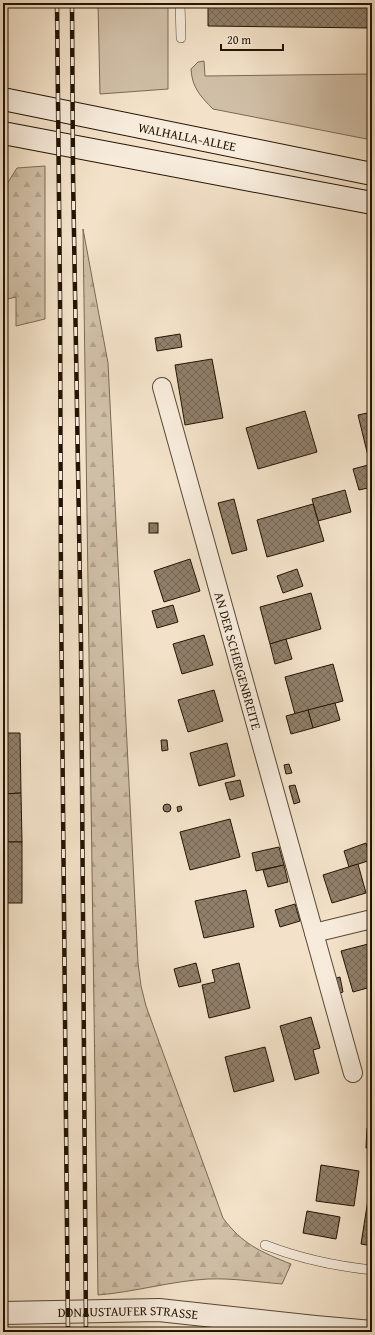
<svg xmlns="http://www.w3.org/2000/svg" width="375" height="1335" viewBox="0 0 375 1335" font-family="'Gentium Book Plus',serif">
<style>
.grass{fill:#d0bfa7;stroke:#7a6a55}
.forest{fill:url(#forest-firs);stroke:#7a6a55}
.building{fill:url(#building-cross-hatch);stroke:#241403}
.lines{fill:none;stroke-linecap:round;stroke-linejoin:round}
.service-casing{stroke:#584834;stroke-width:10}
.minor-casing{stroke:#584834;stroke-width:20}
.tertiary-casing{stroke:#584834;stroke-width:24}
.secondary-casing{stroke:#241403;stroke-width:24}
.service{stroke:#f7ecdc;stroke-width:9}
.minor{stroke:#f7ecdc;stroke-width:18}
.tertiary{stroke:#f7ecdc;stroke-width:22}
.secondary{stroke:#f7ecdc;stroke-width:22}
.rail-casing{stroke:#241403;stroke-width:4.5}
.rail{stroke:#f7ecdc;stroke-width:3;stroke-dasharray:9;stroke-linecap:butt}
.labels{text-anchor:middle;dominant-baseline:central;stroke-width:3.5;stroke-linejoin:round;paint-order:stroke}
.street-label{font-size:13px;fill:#241403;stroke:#f7ecdc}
</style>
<defs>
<pattern id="forest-firs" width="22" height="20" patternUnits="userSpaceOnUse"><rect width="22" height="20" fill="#d0bfa7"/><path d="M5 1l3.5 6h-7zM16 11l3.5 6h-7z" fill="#b2a38e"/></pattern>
<pattern id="building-cross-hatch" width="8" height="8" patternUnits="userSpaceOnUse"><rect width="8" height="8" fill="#907f6a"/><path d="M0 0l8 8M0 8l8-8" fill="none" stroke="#756755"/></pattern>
</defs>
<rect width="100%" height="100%" fill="#f3e2c9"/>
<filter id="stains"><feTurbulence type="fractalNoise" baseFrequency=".005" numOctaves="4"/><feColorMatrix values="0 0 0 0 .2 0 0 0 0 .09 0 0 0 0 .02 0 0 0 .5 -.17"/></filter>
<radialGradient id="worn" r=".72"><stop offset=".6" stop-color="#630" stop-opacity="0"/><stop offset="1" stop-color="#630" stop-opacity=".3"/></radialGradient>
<g class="grass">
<polygon points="98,3 168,3 168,89 100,94"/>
<path d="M204,61L205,76L372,74V140L213,109C200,96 192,87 191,69L198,62Z"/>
</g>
<g class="forest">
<polygon points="45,166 45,319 16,326 16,297 3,300 3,188 5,187 17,168"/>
<path d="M83,229L108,363L138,963L141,986L146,1006L223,1218C242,1244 261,1252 291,1264L282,1284C257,1282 233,1278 208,1279C171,1281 135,1292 98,1295Z"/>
</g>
<g class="building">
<polygon points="208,3 372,3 372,26 371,28 208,26"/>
<polygon points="180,334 182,347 157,351 155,338"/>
<polygon points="212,359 223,418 185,425 175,365"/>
<polygon points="305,411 317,452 258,469 246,428"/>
<polygon points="372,412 372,455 368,456 358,415"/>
<polygon points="372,464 372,487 359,490 353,469"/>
<polygon points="345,490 351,512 318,521 312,499"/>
<polygon points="234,499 247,550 232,554 218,503"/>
<polygon points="313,504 324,541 267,557 257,520"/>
<rect x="149" y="523" width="9" height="10"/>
<polygon points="190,559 200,591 164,602 154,571"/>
<polygon points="297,569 303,586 283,593 277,576"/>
<polygon points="311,593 321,629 270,644 260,607"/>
<polygon points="173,605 178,622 157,628 152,611"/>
<polygon points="204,635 213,665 182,674 173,644"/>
<polygon points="286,639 292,659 275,664 270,644"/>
<polygon points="333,664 343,701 295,714 285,677"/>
<polygon points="372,679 372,689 371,689 369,680"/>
<polygon points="214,690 223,721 188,732 178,700"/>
<polygon points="335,703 340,720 313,728 308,710"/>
<polygon points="308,710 313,728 291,734 286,716"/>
<polygon points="3,733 20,733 21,793 3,794"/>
<polygon points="161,740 167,740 168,750 162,751"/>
<polygon points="227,743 235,776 199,786 190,753"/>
<polygon points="289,764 292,773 286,774 284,765"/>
<polygon points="240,780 244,796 230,800 225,783"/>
<polygon points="295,785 300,802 294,804 289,786"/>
<polygon points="21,793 22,842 3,842 3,794"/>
<circle cx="167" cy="808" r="4"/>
<polygon points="181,806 182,810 178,812 177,807"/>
<polygon points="230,819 240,857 190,870 180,832"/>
<rect x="3" y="842" width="19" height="61"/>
<polygon points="366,843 371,860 349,867 344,851"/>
<polygon points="279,847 284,865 256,871 252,853"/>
<polygon points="358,864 366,893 332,903 323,875"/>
<polygon points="284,865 288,882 268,887 263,870"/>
<polygon points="246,890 254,927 204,938 195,901"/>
<polygon points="295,904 300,921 280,927 275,910"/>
<polygon points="372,943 372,975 368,976 371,987 353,992 341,951"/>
<polygon points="196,963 201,982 179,987 174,969"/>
<polygon points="239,963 250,1008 209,1018 202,985 215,982 212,970"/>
<polygon points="340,977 343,992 337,994 333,979"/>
<polygon points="311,1017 320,1048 313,1050 319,1073 295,1080 280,1026"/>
<polygon points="265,1047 274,1081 234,1092 225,1057"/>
<polygon points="367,1128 372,1128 372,1148 366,1148"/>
<polygon points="321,1165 359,1171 354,1206 316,1201"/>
<polygon points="370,1187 372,1187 372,1246 361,1244"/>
<polygon points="307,1211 340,1217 336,1239 303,1233"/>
</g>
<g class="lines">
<g class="service-casing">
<g id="service">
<polyline points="180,3 181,38"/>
<path d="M265,1245C301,1259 334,1266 372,1270"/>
</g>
</g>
<g class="minor-casing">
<g id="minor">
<path id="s1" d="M162,387L353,1073"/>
<polyline points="314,933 372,919"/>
</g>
</g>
<g class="tertiary-casing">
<g id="tertiary">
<path id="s2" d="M3,1313L159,1310L315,1327L372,1332"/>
</g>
</g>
<g class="secondary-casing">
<g id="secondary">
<path id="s3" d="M3,99L372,174"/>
<polyline points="3,133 372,203"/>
</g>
</g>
<use href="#service" class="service"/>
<use href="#minor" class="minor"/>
<use href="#tertiary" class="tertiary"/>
<use href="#secondary" class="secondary"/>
<g class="rail-casing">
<g id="rail">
<polyline points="57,3 60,295 61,595 68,1332"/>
<polyline points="72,3 73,174 81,644 86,1332"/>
</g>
</g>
<use href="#rail" class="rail"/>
</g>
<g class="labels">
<g class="street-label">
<text stroke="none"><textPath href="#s3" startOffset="188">WALHALLA-ALLEE</textPath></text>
<text stroke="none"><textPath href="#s1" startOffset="284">AN DER SCHERGENBREITE</textPath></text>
<text stroke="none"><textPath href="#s2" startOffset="125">DONAUSTAUFER STRASSE</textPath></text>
</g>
</g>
<rect width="375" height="1335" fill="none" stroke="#f3e2c9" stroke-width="16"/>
<rect x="4" y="4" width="367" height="1327" fill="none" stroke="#241403" stroke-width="2"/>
<rect x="8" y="8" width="359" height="1319" fill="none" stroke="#241403"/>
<path d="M221 44v6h62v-6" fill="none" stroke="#241403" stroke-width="2"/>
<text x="227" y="44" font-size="12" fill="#241403" stroke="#f7ecdc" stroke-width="3" paint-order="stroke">20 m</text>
<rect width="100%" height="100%" filter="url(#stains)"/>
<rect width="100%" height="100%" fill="url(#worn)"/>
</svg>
